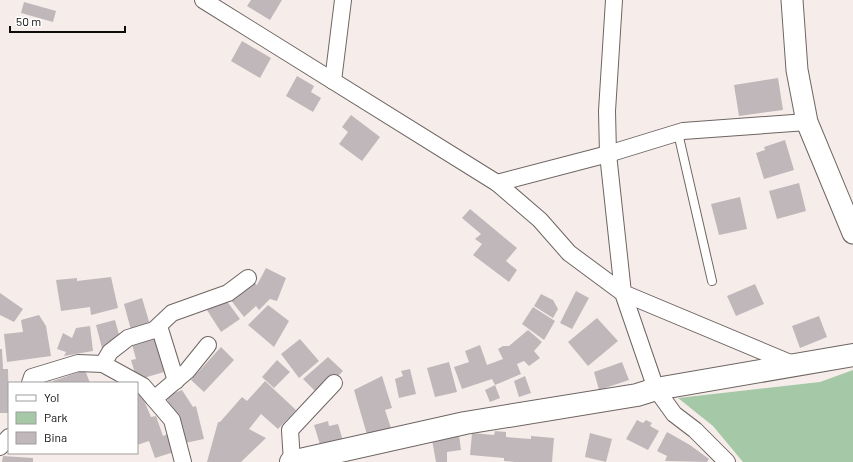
<svg xmlns="http://www.w3.org/2000/svg" width="853" height="462" viewBox="0 0 853 462" font-family="Barlow,sans-serif">
<style>
.green{fill:#a5c8a7}
.building{fill:#c0b7bb}
.lines{fill:none;stroke-linecap:round;stroke-linejoin:round}
.service-casing{stroke:#6d6562;stroke-width:10}
.minor-casing{stroke:#6d6562;stroke-width:18}
.tertiary-casing{stroke:#6d6562;stroke-width:23}
.secondary-casing{stroke:#6d6562;stroke-width:24}
.service{stroke:#fff;stroke-width:8}
.minor{stroke:#fff;stroke-width:16}
.tertiary{stroke:#fff;stroke-width:21}
.secondary{stroke:#fff;stroke-width:22}
</style>
<rect width="100%" height="100%" fill="#f6edea"/>
<polygon class="green" points="853,370 853,462 743,462 713,426 678,398 820,382"/>
<g class="building">
<polygon points="251,0 282,0 270,20 247,6"/>
<polygon points="24,2 56,11 53,22 21,13"/>
<polygon points="242,41 271,58 260,78 231,61"/>
<polygon points="297,76 314,86 311,92 321,98 313,112 286,96"/>
<polygon points="778,78 783,110 739,116 734,85"/>
<polygon points="351,115 380,137 362,161 339,144 348,132 342,127"/>
<polygon points="785,140 794,170 764,179 756,153 765,150 764,147"/>
<polygon points="799,183 806,211 777,219 769,191"/>
<polygon points="740,197 747,229 719,235 711,204"/>
<polygon points="470,209 517,248 506,261 517,270 509,282 473,255 482,244 475,239 481,234 462,218"/>
<polygon points="266,268 286,278 277,301 270,299 259,310 256,306 244,317 230,299 252,280 257,285"/>
<polygon points="111,277 118,308 91,315 90,307 61,311 56,280 77,278 77,281"/>
<polygon points="755,284 764,304 736,316 727,296"/>
<polygon points="576,291 589,298 572,329 560,323"/>
<polygon points="0,293 23,309 14,322 0,315"/>
<polygon points="541,294 553,300 558,309 553,318 534,306"/>
<polygon points="142,298 151,328 132,334 124,304"/>
<polygon points="226,300 240,319 221,332 205,307"/>
<polygon points="268,305 289,321 274,347 248,325"/>
<polygon points="533,307 555,321 544,340 522,324"/>
<polygon points="39,315 46,326 51,356 7,362 4,334 23,332 21,320"/>
<polygon points="819,316 827,337 800,348 792,326"/>
<polygon points="597,318 618,341 588,366 568,342"/>
<polygon points="115,320 121,342 102,348 96,325"/>
<polygon points="90,326 93,351 64,356 66,352 57,349 63,333 72,338 76,328"/>
<polygon points="528,330 542,342 534,351 540,358 529,366 524,361 517,364 521,374 495,385 500,398 490,402 485,390 495,385 492,379 462,389 454,367 469,362 465,351 480,345 487,365 503,359 498,349 503,346 509,346"/>
<polygon points="153,334 164,372 137,380 131,360 136,359 131,341"/>
<polygon points="300,339 319,361 299,378 281,354"/>
<polygon points="221,347 234,360 204,392 191,380"/>
<polygon points="0,349 2,349 3,369 8,369 9,413 0,413"/>
<polygon points="328,357 343,371 319,395 303,379"/>
<polygon points="277,360 290,372 274,388 262,377"/>
<polygon points="449,362 457,392 435,397 427,368"/>
<polygon points="622,362 629,380 599,390 594,372"/>
<polygon points="410,369 416,394 399,398 395,379 403,376 401,371"/>
<polygon points="85,370 90,383 53,383 53,381"/>
<polygon points="382,376 392,408 385,410 392,431 368,438 354,390"/>
<polygon points="525,376 531,393 519,397 514,381"/>
<polygon points="265,381 296,410 278,429 261,414 249,429 266,438 241,462 207,462 218,422 220,422 242,397 247,401"/>
<polygon points="137,388 143,398 151,417 156,416 163,436 170,433 177,451 155,458 149,441 137,445"/>
<polygon points="182,390 193,407 196,406 204,439 185,443 166,396"/>
<polygon points="637,420 643,423 646,420 652,423 650,426 659,431 648,450 626,439"/>
<polygon points="328,421 329,426 338,424 344,444 322,451 314,425"/>
<polygon points="495,431 506,432 506,437 531,439 531,436 554,438 552,462 515,462 504,461 504,458 470,455 472,433 494,435"/>
<polygon points="667,432 690,445 709,459 707,462 665,461 667,456 657,451"/>
<polygon points="590,433 612,439 606,462 585,457"/>
<polygon points="459,435 461,450 447,452 447,462 436,462 432,440"/>
<polygon points="3,456 33,458 33,462 2,462"/>
</g>
<g class="lines">
<g class="service-casing">
<polyline id="service" points="678,133 712,281"/>
</g>
<g class="minor-casing">
<g id="minor">
<polyline points="203,0 497,183 540,220 569,253 623,293 656,389 674,414 695,430 727,462"/>
<polyline points="614,0 607,111 608,154 623,293 795,365"/>
<polyline points="333,81 343,0"/>
<polyline points="497,183 608,154 683,131 807,122"/>
<polyline points="159,326 176,381"/>
<polyline points="103,364 110,352 128,338 154,330 172,313 228,293 248,278"/>
<polyline points="30,383 32,377 78,363 103,364 143,386 172,420 183,462"/>
<polyline points="154,399 187,371 208,345"/>
<polyline points="0,447 9,437"/>
<polyline points="294,462 292,462 290,430 334,383"/>
</g>
</g>
<g class="tertiary-casing">
<polyline id="tertiary" points="792,0 797,70 807,122 853,233"/>
</g>
<g class="secondary-casing">
<polyline id="secondary" points="291,462 465,423 637,395 656,389 853,355"/>
</g>
<use href="#service" class="service"/>
<use href="#minor" class="minor"/>
<use href="#tertiary" class="tertiary"/>
<use href="#secondary" class="secondary"/>
</g>
<rect x="8" y="382" width="130" height="72" fill="#ffffff" stroke="#9f9e9d"/>
<rect x="16" y="395" width="20" height="6" fill="#ffffff" stroke="#9f9e9d"/>
<text x="44" y="402" font-size="12" fill="#0e0c0b">Yol</text>
<rect x="16" y="412" width="20" height="12" fill="#a5c8a7" stroke="#9f9e9d"/>
<text x="44" y="422" font-size="12" fill="#0e0c0b">Park</text>
<rect x="16" y="432" width="20" height="12" fill="#c0b7bb" stroke="#9f9e9d"/>
<text x="44" y="442" font-size="12" fill="#0e0c0b">Bina</text>
<path d="M10 26v6h115v-6" fill="none" stroke="#0e0c0b" stroke-width="2"/>
<text x="16" y="26" font-size="12" fill="#0e0c0b" stroke="#ffffff" stroke-width="3" paint-order="stroke">50 m</text>
</svg>
